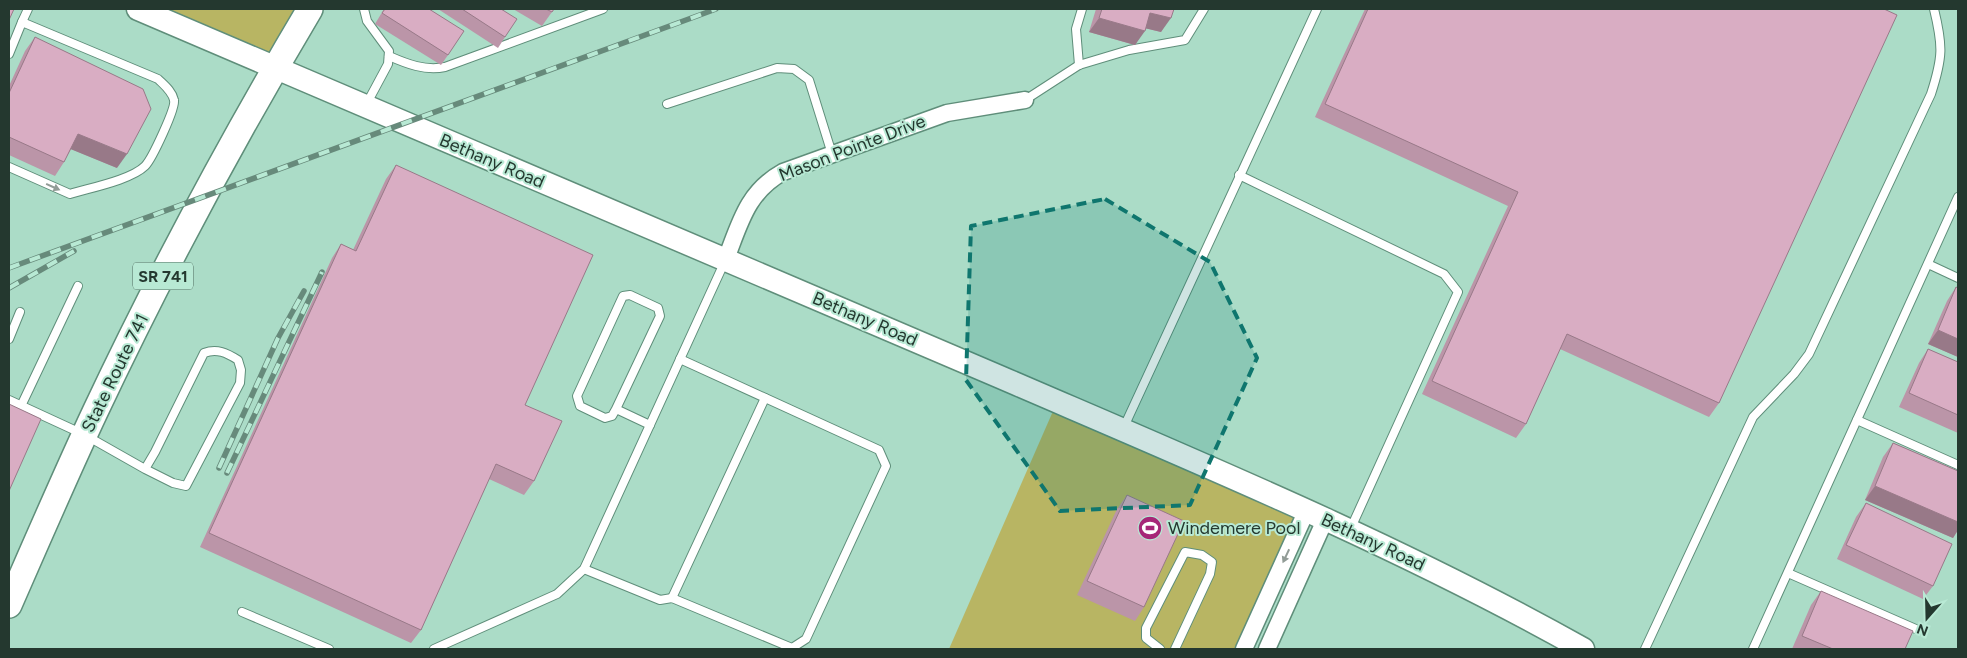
<svg xmlns="http://www.w3.org/2000/svg" width="1967" height="658" viewBox="0 0 1967 658" font-family="Figtree,sans-serif">
<style>
.green{fill:#b8b563}
.lines{fill:none;stroke-linecap:round;stroke-linejoin:round}
.service-casing{stroke:#5f8e7a;stroke-width:10}
.minor-casing{stroke:#5f8e7a;stroke-width:19}
.secondary-casing{stroke:#5f8e7a;stroke-width:25}
.primary-casing{stroke:#5f8e7a;stroke-width:28}
.service{stroke:#fff;stroke-width:8}
.minor{stroke:#fff;stroke-width:16}
.secondary{stroke:#fff;stroke-width:22}
.primary{stroke:#fff;stroke-width:25}
.rail-casing{stroke:#678a7b;stroke-width:5.5}
.rail{stroke:#b8e9d4;stroke-width:4;stroke-dasharray:11;stroke-linecap:butt}
.wall{fill:#bb95a8}
.shaded-wall{fill:#987988}
.building{fill:#d9adc3;stroke:#987988}
.oneway{fill:#929c97}
.marked{fill:#0f766e;fill-opacity:0.2;stroke:#0f766e;stroke-width:4;stroke-dasharray:10 6;stroke-linejoin:round}
.labels{text-anchor:middle;dominant-baseline:central;stroke-width:4;stroke-linejoin:round;paint-order:stroke}
.shield{fill:#b8e9d4;stroke:#506d60;stroke-width:1}
.shield-label{font-size:16px;font-weight:bold;fill:#24382f}
.street-label{font-size:18px;fill:#24382f;stroke:#b8e9d4}
.poi-label{font-size:18px;fill:#24382f;stroke:#b8e9d4;text-anchor:start}
</style>
<rect width="100%" height="100%" fill="#abdcc7"/>
<g class="green">
<polygon points="138,9 310,9 275,68"/>
<polygon points="1057,402 1306,512 1244,649 949,649"/>
</g>
<g class="lines">
<g class="service-casing">
<g id="service">
<polyline points="364,9 367,21 389,51 388,64 366,105"/>
<polyline points="22,22 28,9"/>
<path d="M9,54L22,22L158,79C164,85 172,91 174,100C176,108 152,159 145,166C131,180 89,188 70,194L9,167"/>
<path d="M389,56C407,64 425,71 445,67L603,9"/>
<polyline points="1079,65 1076,29 1082,9"/>
<polyline points="1025,100 1079,65 1129,50 1185,40 1204,9"/>
<polyline points="667,104 777,68 794,69 809,80 832,154"/>
<polyline points="1239,175 1444,274 1458,292 1350,530"/>
<polyline points="1928,264 1958,278"/>
<polyline points="9,339 20,312"/>
<path d="M9,400L85,435L145,469L155,452L204,353C217,348 227,353 238,360L241,370L240,383L186,486L173,483L145,469"/>
<polyline points="21,406 78,286"/>
<polyline points="616,409 612,416 605,418 580,406 577,396 623,296 630,295 658,308 660,316 616,409 650,425"/>
<polyline points="1857,420 1958,465"/>
<polyline points="1123,429 1317,9"/>
<polyline points="584,569 660,600 672,598 792,648 806,639 886,466 879,450 680,359"/>
<polyline points="1788,573 1918,630"/>
<polyline points="672,598 765,398"/>
<polyline points="242,612 329,649"/>
<polyline points="434,649 557,594 584,569 725,261"/>
<polyline points="1160,649 1146,638 1146,628 1185,552 1202,555 1212,562 1210,574 1175,649"/>
<path d="M1645,649L1753,417L1794,374L1809,354L1931,94C1943,57 1943,46 1934,9"/>
<polyline points="1753,649 1958,197"/>
</g>
</g>
<g class="minor-casing">
<g id="minor">
<path d="M726,259C740,223 747,192 783,172L947,113L1025,100"/>
<polyline points="1244,649 1306,512"/>
<polyline points="1267,649 1325,520"/>
</g>
</g>
<g class="secondary-casing">
<path id="secondary" d="M138,9C425,133 713,254 1000,377C1197,462 1396,544 1583,649"/>
</g>
<g class="primary-casing">
<path id="primary" d="M9,605C37,541 65,476 95,412C160,274 232,140 310,9"/>
</g>
<use href="#service" class="service"/>
<use href="#minor" class="minor"/>
<use href="#secondary" class="secondary"/>
<use href="#primary" class="primary"/>
<g class="rail-casing">
<g id="rail">
<polyline points="9,268 716,9"/>
<polyline points="9,288 74,251"/>
<polyline points="219,468 278,338 304,291"/>
<polyline points="227,473 322,272"/>
</g>
</g>
<use href="#rail" class="rail"/>
</g>
<g class="wall">
<polygon points="384,9 429,9 448,55 441,65 375,24"/>
<polygon points="438,9 501,9 505,37 498,48"/>
<polygon points="513,9 554,9 542,26"/>
<polygon points="1096,9 1174,9 1161,32 1145,28 1135,45 1089,32"/>
<polygon points="1365,9 1884,9 1719,403 1709,417 1560,349 1526,424 1516,438 1422,394 1508,206 1315,117"/>
<polygon points="35,37 117,168 71,149 64,162 55,176 9,155 9,86 25,51"/>
<polygon points="396,165 525,405 534,481 524,495 489,479 421,630 411,643 200,547 332,258 341,244 353,250 386,179"/>
<polygon points="1956,287 1958,357 1928,344 1947,301"/>
<polygon points="1928,349 1958,362 1958,433 1899,407 1919,363"/>
<polygon points="1893,443 1958,471 1958,530 1953,538 1865,500 1883,457"/>
<polygon points="1127,495 1144,607 1135,621 1077,595 1117,509"/>
<polygon points="1866,503 1933,586 1923,599 1837,559 1856,517"/>
<polygon points="1821,591 1905,649 1792,649 1811,605"/>
</g>
<g class="shaded-wall">
<polygon points="1150,13 1171,18 1161,32 1140,27"/>
<polygon points="1099,18 1145,31 1135,45 1089,32"/>
<polygon points="78,134 127,154 117,168 68,148"/>
<polygon points="1938,330 1958,339 1958,357 1928,344"/>
<polygon points="1875,486 1958,522 1958,530 1953,538 1865,500"/>
</g>
<g class="building">
<polygon points="9,9 14,9 9,20"/>
<polygon points="385,9 429,9 464,31 448,55 382,13"/>
<polygon points="462,9 501,9 517,19 505,37"/>
<polygon points="546,9 554,9 552,12"/>
<polygon points="1102,9 1174,9 1171,18 1150,13 1145,31 1099,18"/>
<polygon points="1368,9 1884,9 1897,15 1719,403 1567,334 1526,424 1432,381 1518,192 1325,104"/>
<polygon points="35,37 143,89 151,109 127,154 78,134 64,162 9,137 9,93"/>
<polygon points="396,165 593,255 525,405 562,421 534,481 496,464 421,630 209,533 341,244 356,251"/>
<polygon points="1956,287 1958,288 1958,339 1938,330"/>
<polygon points="1928,349 1958,362 1958,415 1909,393"/>
<polygon points="9,404 41,419 9,491"/>
<polygon points="1893,443 1958,471 1958,522 1875,486"/>
<polygon points="1127,495 1184,521 1144,607 1087,581"/>
<polygon points="1866,503 1952,544 1933,586 1846,545"/>
<polygon points="1821,591 1913,631 1905,649 1833,649 1802,636"/>
</g>
<defs><path id="oneway-solid" d="M-6-.8H1V-3.2L6.5 0L1 3.2V.8H-6Z" transform="scale(1.25)"/></defs>
<g class="oneway">
<use href="#oneway-solid" transform="translate(53 187) rotate(24)"/>
<use href="#oneway-solid" transform="translate(1286 556) rotate(115)"/>
</g>
<path class="marked" d="M1105,199L1210,262L1257,358L1190,505L1060,511L966,380L971,226Z"/>
<defs>
<g id="stadium-disc" transform="scale(1.25)"><circle r="9.5" fill="#a62778" stroke="#b8e9d4"/><path d="M0-5a6.5 5 0 1 0 0 10a6.5 5 0 1 0 0-10ZM-3.5-1.8h7v3.6h-7Z" fill="#fff"/></g>
</defs>
<g fill-rule="evenodd">
<use href="#stadium-disc" x="1150" y="528"/>
</g>
<g class="labels">
<rect class="shield" x="133" y="262.5" width="60" height="27" rx="4"/>
<g class="shield-label">
<text x="163" y="276">SR 741</text>
</g>
<g class="street-label">
<text transform="translate(852 148) rotate(-21)">Mason Pointe Drive</text>
<text transform="translate(492 161) rotate(23)">Bethany Road</text>
<text transform="translate(865 319) rotate(23)">Bethany Road</text>
<text transform="translate(115 373) rotate(-64)">State Route 741</text>
<text transform="translate(1373 542) rotate(25)">Bethany Road</text>
</g>
<g class="poi-label">
<text x="1168" y="528">Windemere Pool</text>
</g>
</g>
<rect width="1967" height="658" fill="none" stroke="#24382f" stroke-width="20"/>
<g transform="translate(1927 618) rotate(200)" stroke="#b8e9d4" stroke-width="4" paint-order="stroke">
<path d="M0-4L9 19L0 12L-9 19Z" fill="#24382f"/>
<text y="-8" font-size="14" font-weight="bold" text-anchor="middle" fill="#24382f">N</text>
</g>
</svg>
